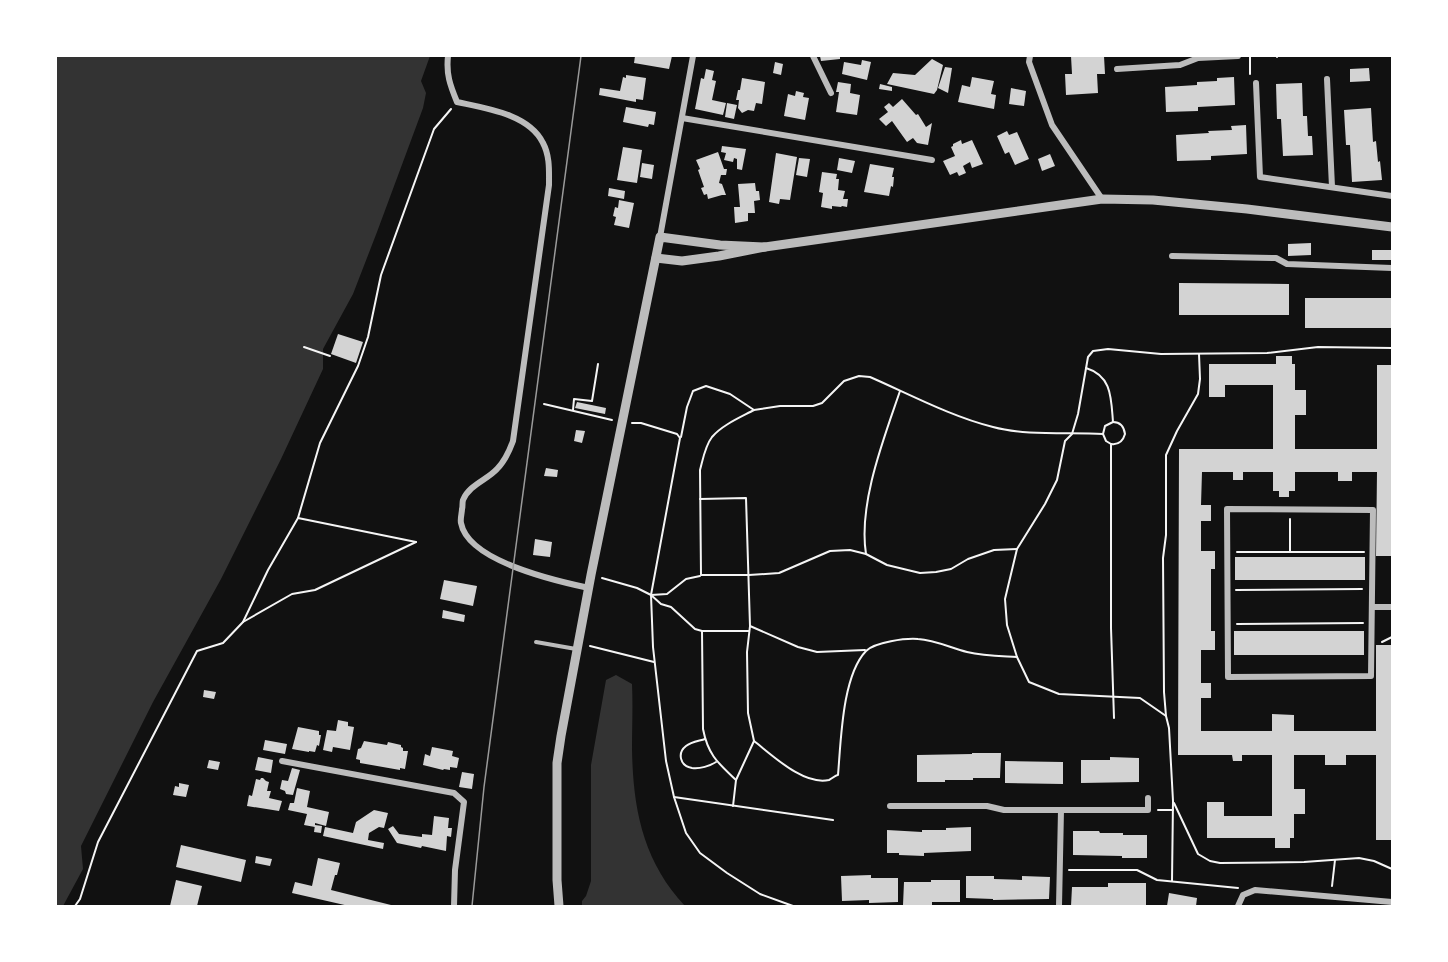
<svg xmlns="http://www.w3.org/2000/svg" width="1448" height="962" viewBox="0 0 1448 962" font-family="Lato,sans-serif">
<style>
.water{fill:#333}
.building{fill:#d3d3d3}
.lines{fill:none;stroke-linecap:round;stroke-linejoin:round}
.path{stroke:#f5f5f5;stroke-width:2}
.service{stroke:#bcbcbc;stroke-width:4}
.minor{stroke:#bcbcbc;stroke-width:6}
.tertiary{stroke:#bcbcbc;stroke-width:9}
.tram{stroke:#9a9a9a;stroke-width:1.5}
</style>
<rect width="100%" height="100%" fill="#111"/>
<g class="water">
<polygon points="56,56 430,56 421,81 426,93 423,108 377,232 353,294 323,349 323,369 281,459 221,579 153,702 81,846 83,869 63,906 56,906"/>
<path d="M616,675L632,684C633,706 632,728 632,749C633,809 643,861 685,906H582V901L586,896L591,881V765L606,680Z"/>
</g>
<g class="building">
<polygon points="635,56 672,56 669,69 634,63"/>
<polygon points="820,56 840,56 840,59 821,61"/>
<polygon points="1071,56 1104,56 1105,74 1097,74 1098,93 1066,95 1065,74 1072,74"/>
<polygon points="932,59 943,65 937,90 934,94 887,84 893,73 915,75"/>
<polygon points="862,60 871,62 867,80 842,74 844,62 861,65"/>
<polygon points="775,62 783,64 781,75 773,73"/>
<polygon points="945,67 952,68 948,93 938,88"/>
<polygon points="1369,68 1370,81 1350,82 1350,69"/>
<polygon points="706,69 714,71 712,80 716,81 712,100 726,103 723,115 695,109 701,78 704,79"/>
<polygon points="626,75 646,78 643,100 636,99 636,102 599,95 600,88 620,91 623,77 626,78"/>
<polygon points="972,77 994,81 991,94 996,95 994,109 958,102 962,85 970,87"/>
<polygon points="1234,77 1235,105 1198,107 1198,111 1166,112 1165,87 1197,85 1197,82 1217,81 1217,78"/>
<polygon points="742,78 765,82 762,104 756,103 754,111 748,110 742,113 738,108 739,100 736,100 738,90 740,90"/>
<polygon points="838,82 851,84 850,93 860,95 857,115 836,112 839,92 836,92"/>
<polygon points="1302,83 1303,116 1307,116 1308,136 1312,136 1313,155 1283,156 1281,119 1277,119 1276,84"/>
<polygon points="880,84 892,87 892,91 879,89"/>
<polygon points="1011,88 1026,91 1024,106 1009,104"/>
<polygon points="796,91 804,93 803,97 809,98 805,120 784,116 788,94 795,96"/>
<polygon points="902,99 916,115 918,114 926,127 932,123 928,145 917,143 913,138 907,142 892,121 886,126 879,119 888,112 884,107 889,103 893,107"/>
<polygon points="727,103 737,105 734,119 725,117"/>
<polygon points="626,107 656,112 654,125 649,124 648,127 623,122"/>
<polygon points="1371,108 1373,142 1376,141 1378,162 1380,161 1382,180 1352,182 1350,145 1346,145 1344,110"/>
<polygon points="1246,125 1247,154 1211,156 1211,160 1177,161 1176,135 1209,133 1208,131 1232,130 1231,126"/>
<polygon points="1007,131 1009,135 1017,132 1029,159 1015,165 1009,152 1005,154 997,136"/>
<polygon points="961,140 962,144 972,140 983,164 972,168 970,162 963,166 966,173 959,176 957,172 950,175 943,161 955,156 951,147 953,146 953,144"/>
<polygon points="722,146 746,149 742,170 737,169 737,159 734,158 733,162 724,160 726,153 721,152"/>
<polygon points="623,147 642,150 637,183 617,180"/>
<polygon points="718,152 724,169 727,169 726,175 721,175 719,183 722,184 726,195 722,195 708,199 707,194 704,195 701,188 704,187 698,170 700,169 696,160"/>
<polygon points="776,153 797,157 790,200 780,199 779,204 769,202"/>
<polygon points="1050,154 1055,166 1042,171 1038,159"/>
<polygon points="799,158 810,159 807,177 796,175"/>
<polygon points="839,158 855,161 852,173 837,170"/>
<polygon points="642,163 654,165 652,179 640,177"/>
<polygon points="870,164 894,168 892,177 894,177 893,187 891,186 889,196 864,192"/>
<polygon points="822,172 837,174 836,179 839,179 838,190 845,191 843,199 848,199 847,207 842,206 841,207 832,206 832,209 821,207 823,193 819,192"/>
<polygon points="755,183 756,191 759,191 760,200 754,201 755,213 748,213 748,221 735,223 734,207 740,207 738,184"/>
<polygon points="609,188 625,191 624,199 608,196"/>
<polygon points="619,200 634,203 629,228 614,225 616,217 613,216 615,207 618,208"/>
<polygon points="1311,243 1311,255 1288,256 1288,244"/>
<rect x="1372" y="250" width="20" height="10"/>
<polygon points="1179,283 1289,284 1289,315 1179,315"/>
<rect x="1305" y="298" width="87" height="30"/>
<polygon points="338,334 363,342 356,363 331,354"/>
<polygon points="1276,356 1292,356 1292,364 1295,364 1295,390 1306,390 1306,415 1295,415 1295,449 1377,449 1377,365 1392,365 1392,556 1376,556 1377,472 1352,472 1352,481 1338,481 1338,472 1295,472 1295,491 1289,491 1289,497 1279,497 1279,491 1273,491 1273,472 1243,472 1243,480 1233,480 1233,472 1202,472 1201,505 1211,505 1211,521 1201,521 1201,551 1215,551 1215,569 1211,569 1211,631 1215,631 1215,650 1201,650 1201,683 1211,683 1211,698 1201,698 1201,731 1272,731 1272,714 1294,715 1294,731 1376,731 1376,645 1392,645 1392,840 1376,840 1376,755 1346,755 1346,765 1325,765 1325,755 1294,755 1294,789 1305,789 1305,814 1294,814 1294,838 1290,838 1290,848 1275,848 1275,838 1207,838 1207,802 1224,802 1224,816 1272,816 1272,755 1242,755 1242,761 1233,761 1232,755 1178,755 1179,449 1273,449 1273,385 1225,385 1225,397 1209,397 1209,364 1276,364"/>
<polygon points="577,402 606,408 605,414 575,408"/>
<polygon points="576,430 585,431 582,443 574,441"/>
<polygon points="546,468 558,470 557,477 544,476"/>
<polygon points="535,539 552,542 550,557 533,555"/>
<rect x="1235" y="557" width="130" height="23"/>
<polygon points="444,580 477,586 473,606 440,599"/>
<polygon points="443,610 465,615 464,622 442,618"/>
<rect x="1234" y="631" width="130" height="24"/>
<polygon points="204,690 216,692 214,699 203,697"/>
<polygon points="338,720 348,722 348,726 354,727 350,750 333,747 332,752 323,750 327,730 336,731"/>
<polygon points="298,727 319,731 319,735 321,735 319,746 317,745 315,752 309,751 309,752 292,749"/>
<polygon points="265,740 287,744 285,754 263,750"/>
<polygon points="364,741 387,745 388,742 401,745 401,747 403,748 403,751 408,751 405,769 400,768 400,770 360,763 360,760 356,759 358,749 361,748"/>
<polygon points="432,747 453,751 452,756 459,758 457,768 450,767 450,770 444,769 443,770 423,765 425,754 430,756"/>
<polygon points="972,753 1001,753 1000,778 973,778 973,780 945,780 945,782 917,782 917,755 972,754"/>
<polygon points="258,757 273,760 271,773 255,770"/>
<polygon points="1110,757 1139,758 1139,782 1081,783 1081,760 1110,760"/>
<polygon points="209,760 220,762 218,770 207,768"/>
<polygon points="1005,761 1063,762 1063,784 1005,783"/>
<polygon points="292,768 300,770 293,795 286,794 285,791 280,789 282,780 288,781"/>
<polygon points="462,772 474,774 472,789 459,787"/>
<polygon points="261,778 263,778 266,781 269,782 267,791 271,791 269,798 282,801 279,811 247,806 249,795 252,796 256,779 260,780"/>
<polygon points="179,783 189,785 186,797 173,795 175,786 179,787"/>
<polygon points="297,788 310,791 307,807 329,812 326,826 315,823 315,825 322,826 321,833 314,832 315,825 315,827 304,825 307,814 288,810 290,803 294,803"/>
<polygon points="374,810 388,813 384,828 379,827 369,833 368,840 384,843 383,849 323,836 325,827 353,833 356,822"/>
<polygon points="434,816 449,818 448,828 452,828 451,837 447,836 446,851 422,846 421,848 397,843 388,829 393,826 399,834 422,837 422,834 432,835"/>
<polygon points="971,827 971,851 924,853 924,856 899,855 899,853 887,853 887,830 922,832 922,830 946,830 946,828"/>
<polygon points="1073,831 1099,831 1100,833 1123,833 1123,835 1147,835 1147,858 1122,858 1122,856 1073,855"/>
<polygon points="181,845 246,860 241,882 176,867"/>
<polygon points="256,856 272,859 270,866 255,863"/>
<polygon points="318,858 340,863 337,875 335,875 331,890 395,906 349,906 292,893 295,882 312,886"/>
<polygon points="871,875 871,878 898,878 898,902 869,903 869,900 842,901 841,876"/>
<polygon points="966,876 994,876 994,879 1022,880 1022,876 1050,877 1049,899 993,900 993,899 966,898"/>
<polygon points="176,880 202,886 197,906 170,906"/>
<polygon points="931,880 960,880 960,902 932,902 932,905 903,905 904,882 931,882"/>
<polygon points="1108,883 1146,883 1146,906 1071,906 1072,887 1108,887"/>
<polygon points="1169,893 1197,898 1196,906 1167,906"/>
</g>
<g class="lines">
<g class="path">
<polyline points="1250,56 1250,74"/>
<polyline points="1277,56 1277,57"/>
<polyline points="304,347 330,356"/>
<path d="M1086,368C1112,376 1111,398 1113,422L1105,426L1103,434L1106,441L1111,444V628L1114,718"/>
<polyline points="544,404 612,420"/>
<polyline points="573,410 574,399 592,401 598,364"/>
<path d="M754,410C741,417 722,425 712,437C705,446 703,459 700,470L701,575H749L779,573L830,551L850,550L866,554L887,565L920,573L936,572L951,569L968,559L994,550L1017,549"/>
<polyline points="632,423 641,423 677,434 680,438 651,595 653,647 666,761 674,797 686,833 700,853 727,873 760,894 793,906"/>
<path d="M681,437L687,407L693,391L706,386L730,394L754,410L780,406H813L822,403L844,381L859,376L870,377C909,394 952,417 993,427C1026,436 1069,432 1103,434"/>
<path d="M1111,444C1118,445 1123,441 1125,434C1124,427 1121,422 1113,422"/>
<path d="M700,499L746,498L750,626L747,652L748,713L754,741C772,755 804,786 829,780C831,779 836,775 838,775C841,741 842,676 866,651C875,642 906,638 918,639C935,640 951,648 967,652C984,656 1000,656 1017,657"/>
<polyline points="298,518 416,542"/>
<polyline points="1290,519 1290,552"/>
<polyline points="1237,552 1364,552"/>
<path d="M866,554C858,504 884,438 900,391"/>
<polyline points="602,578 637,588 651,595 661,604 671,607 695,629 702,631 749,631"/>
<polyline points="1236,590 1362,589"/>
<polyline points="651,595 667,594 686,579 700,576"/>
<polyline points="243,622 292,594 315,590 416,542"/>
<polyline points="1237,624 1363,623"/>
<polyline points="750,626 798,647 817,652 865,650"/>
<path d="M702,631L703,729C708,755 718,763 736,780"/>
<polyline points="1382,642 1392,637"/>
<polyline points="590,646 654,662"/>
<polyline points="1166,716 1140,698 1059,694 1029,682 1017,657 1007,625 1005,599 1017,549 1045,504 1057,480 1065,441 1072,434 1078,414 1088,357 1093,351 1108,349 1161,354 1267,353 1318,347 1392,348"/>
<path d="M705,739C699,741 691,742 686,746C677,753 680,766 692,768C700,769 710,766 716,762"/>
<polyline points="674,797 833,820"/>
<polyline points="1174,803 1198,854 1210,861 1220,863 1304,862 1359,858 1374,861 1392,869"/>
<polyline points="733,806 736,780 754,741"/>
<polyline points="1158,810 1173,810"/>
<polyline points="1069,870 1137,870 1157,880 1238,888"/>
<polyline points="1172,881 1173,801 1169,728 1166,716 1164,692 1163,558 1166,535 1166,455 1177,431 1198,394 1200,379 1199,354"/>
<polyline points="1332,886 1335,860"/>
<polyline points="75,906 80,899 98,842 197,651 223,643 243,622 268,570 298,518 320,443 358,366 368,337 381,275 434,129 451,109"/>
</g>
<polyline class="service" points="536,642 576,649"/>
<g class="minor">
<path d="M448,56C446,74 450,85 457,102C485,108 529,114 543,143C550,156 549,171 549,185L513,441C509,452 505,461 497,469C487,480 469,485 463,500C462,503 463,506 462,509C462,513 460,519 461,523C468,561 556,581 589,588"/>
<polyline points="813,56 831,93"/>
<polyline points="1030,56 1029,62 1052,125 1102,199"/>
<polyline points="1117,69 1180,65 1198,58 1238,56"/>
<polyline points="1327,79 1332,187"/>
<polyline points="1256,83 1260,177 1392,196"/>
<polyline points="682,118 932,160"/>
<polyline points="660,237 693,56"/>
<polyline points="1172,256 1276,258 1287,264 1392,268"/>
<polygon points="1227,509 1373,510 1371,676 1228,677"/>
<polyline points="1373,607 1392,607"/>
<polyline points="282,761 454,793 464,802 455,870 454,906"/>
<polyline points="890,806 987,806 1004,810 1061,810"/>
<polyline points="1059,906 1061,810 1148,810 1148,798"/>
<polyline points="1238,906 1243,895 1255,890 1392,902"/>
</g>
<g class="tertiary">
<polyline points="656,258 682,261 719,256 765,247 1102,199 1153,200 1247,209 1392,227"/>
<polyline points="559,906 557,880 557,763 561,736 591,575 660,237 720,245 765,247"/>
</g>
<polyline class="tram" points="472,906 484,787 581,56"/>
</g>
<rect width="1448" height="962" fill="none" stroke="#ffffff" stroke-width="114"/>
</svg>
